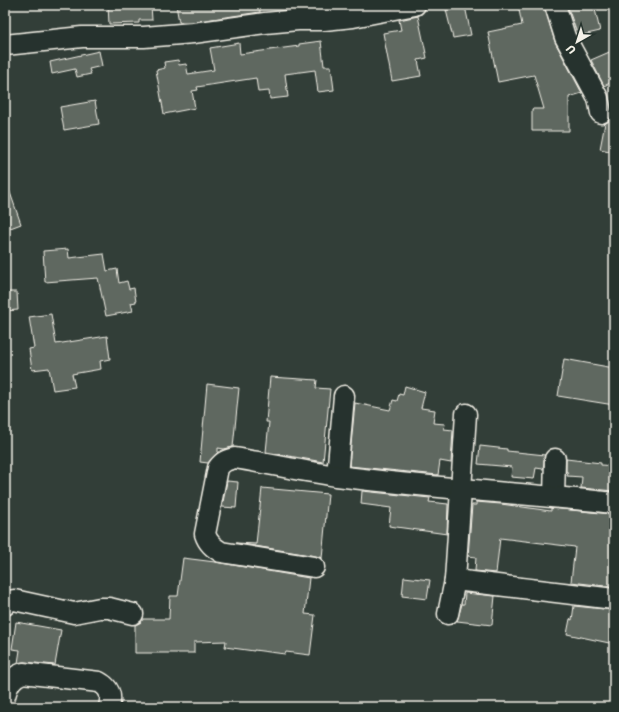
<svg xmlns="http://www.w3.org/2000/svg" width="619" height="712" viewBox="0 0 619 712" font-family="Sriracha,sans-serif">
<style>
.building{fill:#5f6861;stroke:#f4f1e8}
.lines{fill:none;stroke-linecap:round;stroke-linejoin:round}
.minor-casing{stroke:#f4f1e8;stroke-width:23}
.minor{stroke:#26332d;stroke-width:20}
</style>
<rect width="100%" height="100%" fill="#323e38"/>
<filter id="ink" filterUnits="userSpaceOnUse"><feTurbulence type="fractalNoise" baseFrequency=".025" numOctaves="2"/><feDisplacementMap in="SourceGraphic" scale="8" xChannelSelector="R" yChannelSelector="G"/><feConvolveMatrix kernelMatrix="1 2 1 2 8 2 1 2 1" color-interpolation-filters="sRGB"/></filter>
<g filter="url(#ink)">
<g class="building">
<polygon points="108,5 151,5 152,20 139,20 139,23 109,24"/>
<polygon points="176,5 260,5 260,12 192,22 179,22"/>
<polygon points="518,5 544,5 555,42 582,93 569,97 569,131 532,131 532,109 544,109 534,75 498,82 488,32 522,25"/>
<polygon points="567,5 594,5 600,31 578,36"/>
<polygon points="465,6 471,35 453,38 446,10"/>
<polygon points="418,16 427,58 418,60 421,76 392,81 383,33 401,30 399,20"/>
<polygon points="321,41 324,66 331,66 334,90 318,92 315,70 285,74 288,97 270,99 269,91 258,92 256,78 197,87 198,90 192,91 195,108 164,114 156,70 165,68 164,62 178,60 179,65 186,64 188,74 214,70 210,48 239,43 240,54 299,46 299,44"/>
<polygon points="614,50 614,81 604,86 591,60"/>
<polygon points="99,51 102,66 89,69 91,74 77,77 75,69 52,74 50,62"/>
<polygon points="95,101 99,124 64,130 60,107"/>
<polygon points="612,111 614,111 614,152 600,149 605,123 609,121 612,117"/>
<polygon points="7,184 21,224 5,230 5,185"/>
<polygon points="68,249 69,258 104,254 107,271 117,269 119,283 127,281 129,289 134,288 136,302 131,303 133,311 106,316 98,278 45,282 43,251"/>
<polygon points="5,292 17,292 18,310 5,311"/>
<polygon points="51,314 56,344 107,336 110,359 100,361 101,369 72,374 75,387 53,390 49,368 32,370 29,349 34,348 29,317"/>
<polygon points="564,359 614,368 614,405 558,396"/>
<polygon points="270,377 317,380 316,388 330,389 323,462 266,452 269,422 266,422"/>
<polygon points="207,384 239,388 233,447 224,449 218,448 218,452 208,463 200,462"/>
<polygon points="405,386 425,392 421,408 435,410 433,423 445,424 444,429 453,430 451,463 440,461 438,475 349,466 355,403 390,410 393,400 397,401 399,394 403,395"/>
<polygon points="480,446 507,449 507,451 545,455 543,469 536,468 534,479 511,477 512,467 478,464"/>
<polygon points="566,459 601,463 601,465 614,466 614,491 581,488 582,477 567,476 568,472 566,472"/>
<polygon points="227,481 238,482 236,508 222,507"/>
<polygon points="262,488 328,494 322,558 316,556 236,543 256,544"/>
<polygon points="362,491 430,498 429,502 448,504 447,534 389,526 391,508 361,504"/>
<polygon points="476,502 501,504 551,511 551,508 611,514 610,520 614,520 614,587 571,582 575,547 500,538 496,573 475,571 476,557 468,556 472,505 476,505"/>
<polygon points="183,558 215,562 309,578 305,614 315,615 310,655 286,652 285,654 254,650 254,651 225,647 226,641 194,642 194,653 135,653 135,625 141,622 143,619 169,619 170,596 178,596"/>
<polygon points="404,577 430,580 427,599 402,596"/>
<polygon points="465,593 495,596 492,625 457,621 462,604 464,604"/>
<polygon points="574,606 614,610 614,644 567,634 570,619 572,620"/>
<polygon points="16,622 61,630 55,665 24,662 18,663 20,650 12,649"/>
</g>
<g class="lines">
<g class="minor-casing">
<g id="minor">
<polyline points="555,5 565,37 598,98 601,113"/>
<polyline points="5,45 82,37 144,37 193,33 265,23 298,20 324,20 353,17 415,5"/>
<polyline points="337,476 344,396"/>
<polyline points="554,497 555,459"/>
<path d="M314,567L221,552C213,547 208,543 205,534L218,468C223,461 227,460 235,458C269,464 303,471 337,476C429,488 522,493 614,503"/>
<polyline points="455,580 614,599"/>
<polyline points="5,605 8,601 14,600 74,613 100,608 109,608 133,614"/>
<polyline points="448,614 455,580 466,414"/>
<path d="M5,696C8,684 12,677 23,673L99,682C110,688 112,695 109,707"/>
</g>
</g>
<use href="#minor" class="minor"/>
</g>
</g>
<rect width="619" height="712" fill="none" stroke="#26332d" stroke-width="20"/>
<rect x="10" y="10" width="599" height="692" fill="none" stroke="#f4f1e8" stroke-width="1.5" filter="url(#ink)"/>
<g transform="translate(577 42) rotate(219)" stroke="#26332d" stroke-width="3" paint-order="stroke">
<path d="M0-3L7 15L0 10L-7 15Z" fill="#f4f1e8"/>
<text y="-6" font-size="11" font-weight="bold" text-anchor="middle" fill="#f4f1e8">U</text>
</g>
</svg>
